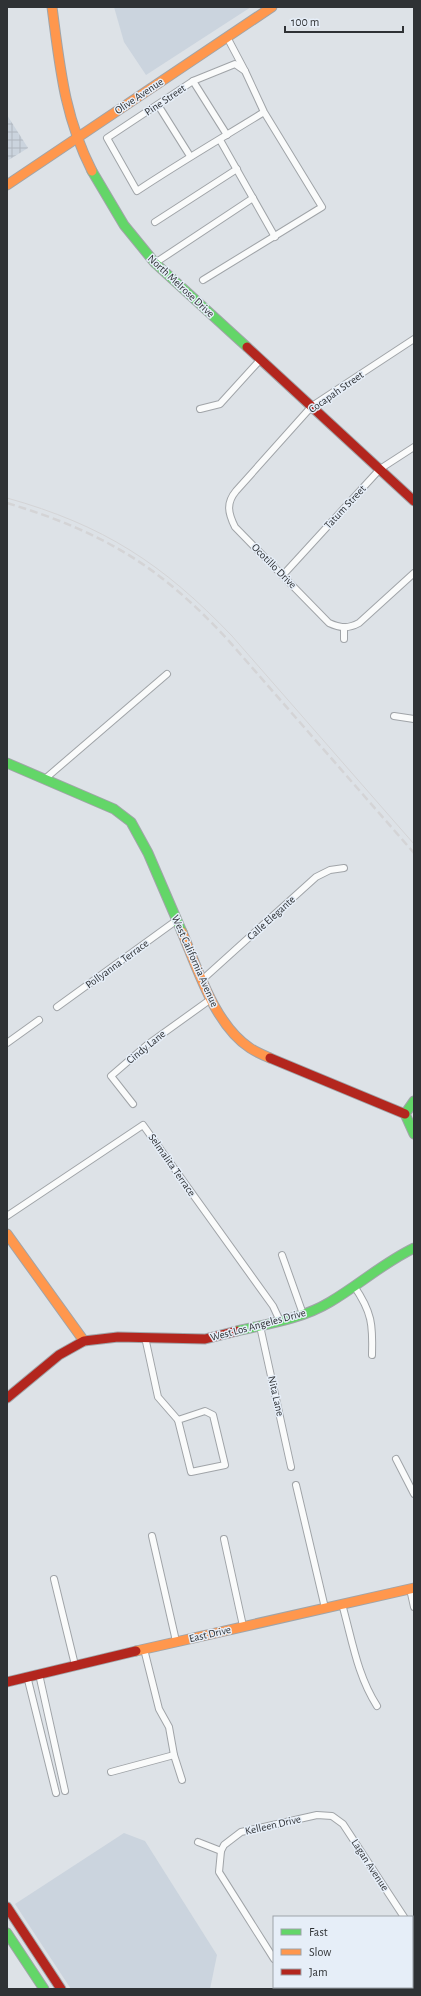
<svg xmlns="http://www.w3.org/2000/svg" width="421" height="1996" viewBox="0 0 421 1996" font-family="'Alegreya Sans',sans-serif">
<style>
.built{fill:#cbd4de}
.industrial{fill:url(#industrial-grid)}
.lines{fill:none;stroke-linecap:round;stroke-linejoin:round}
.street-casing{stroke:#a0a4a8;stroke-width:8}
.fast-casing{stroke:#a0a4a8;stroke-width:11}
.slow-casing{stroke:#a0a4a8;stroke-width:11}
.jam-casing{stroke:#a0a4a8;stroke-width:11}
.street{stroke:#fafbfb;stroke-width:6}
.fast{stroke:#63d668;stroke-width:9}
.slow{stroke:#ff974d;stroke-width:9}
.jam{stroke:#b3261e;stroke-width:9}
.tram{stroke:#d4d4d6;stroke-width:1}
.rail{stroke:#d4d4d6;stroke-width:2.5;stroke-dasharray:8 4;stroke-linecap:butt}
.labels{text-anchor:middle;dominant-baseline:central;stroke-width:3;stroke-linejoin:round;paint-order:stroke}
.street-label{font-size:11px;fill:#2f3235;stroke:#e6eef8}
</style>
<defs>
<pattern id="industrial-grid" width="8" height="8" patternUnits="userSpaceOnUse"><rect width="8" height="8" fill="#cbd4de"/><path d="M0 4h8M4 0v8" fill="none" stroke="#afb6bf"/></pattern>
</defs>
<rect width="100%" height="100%" fill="#dde2e7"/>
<g class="built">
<polygon points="114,7 251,7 146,75 124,42"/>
<polygon points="124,1833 145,1841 217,1955 210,1989 71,1989 15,1904"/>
</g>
<polygon class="industrial" points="7,115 28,148 7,161"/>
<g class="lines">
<g class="street-casing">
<g id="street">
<polyline points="227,37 245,71"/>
<polyline points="193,81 227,135"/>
<polyline points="158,105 190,156"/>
<polyline points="220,140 275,237"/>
<polyline points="155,222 237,169"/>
<polyline points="155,263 253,198"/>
<path d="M203,280L322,207L264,112L245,71L235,64L193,81L107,138L137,191C179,163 222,138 264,112"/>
<path d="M414,339L312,406L236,491C226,503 228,513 235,527L329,623C340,628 348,629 359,623L414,573"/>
<polyline points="200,409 220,404 260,360"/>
<polyline points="283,575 380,469 414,447"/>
<polyline points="344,639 344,627"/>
<polyline points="394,716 414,719"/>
<polyline points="46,778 167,674"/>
<polyline points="203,979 316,877 330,870 344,868"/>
<polyline points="57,1007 177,920"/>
<polyline points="7,1043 39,1020"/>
<polyline points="133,1104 111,1076 147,1045 211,999"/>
<polyline points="7,1216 143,1125 273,1306 280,1321"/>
<polyline points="282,1255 303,1314"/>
<path d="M354,1286C372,1312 373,1325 372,1355"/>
<polyline points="260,1326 291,1467"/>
<polyline points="145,1337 158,1397 178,1420"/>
<polygon points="205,1411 213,1415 225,1465 191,1472 178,1420"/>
<polyline points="396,1459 414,1494"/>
<polyline points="296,1485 325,1608"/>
<polyline points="152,1536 176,1641"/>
<polyline points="224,1539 243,1626"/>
<polyline points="54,1579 75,1665"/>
<polyline points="410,1589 414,1607"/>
<path d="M342,1604C352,1639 357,1675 377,1706"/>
<polyline points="144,1649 159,1709 169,1727 174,1755 182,1780"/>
<polyline points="39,1674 65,1791"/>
<polyline points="27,1676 56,1793"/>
<polyline points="111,1772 174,1755"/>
<polyline points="198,1842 221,1851"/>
<polyline points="412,1930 414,1933"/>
<polyline points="274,1959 219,1872 221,1851 224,1845 241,1832 317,1815 332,1816 343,1824 404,1917"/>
<polyline points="292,1987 293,1989"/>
<polyline points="337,1987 339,1989"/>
</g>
</g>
<g class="fast-casing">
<g id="fast">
<polyline points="92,171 124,225 155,263 247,347"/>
<polyline points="7,763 114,809 131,822 148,853 182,932"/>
<polyline points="414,1101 405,1114 414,1134"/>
<path d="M237,1331C267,1324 302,1319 330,1302C359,1285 383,1263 414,1248"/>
<polyline points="7,1933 44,1989"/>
<polyline points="412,1944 414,1943"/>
</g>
</g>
<g class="slow-casing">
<g id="slow">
<path d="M52,7C60,67 64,116 92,171"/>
<polyline points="7,185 272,7"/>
<path d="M182,932C198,970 215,1025 250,1048C256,1052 263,1055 270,1058"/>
<polyline points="7,1234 84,1341"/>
<polyline points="136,1651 414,1588"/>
</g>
</g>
<g class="jam-casing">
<g id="jam">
<polyline points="247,347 414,501"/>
<polyline points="270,1058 405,1114"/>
<polyline points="7,1398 59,1355 84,1341 118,1337 205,1339 237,1331"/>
<polyline points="7,1682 136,1651"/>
<polyline points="7,1907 61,1989"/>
<polyline points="304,1989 309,1987"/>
</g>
</g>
<use href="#street" class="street"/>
<use href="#fast" class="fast"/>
<use href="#slow" class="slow"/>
<use href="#jam" class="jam"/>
<path class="tram" d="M7,498C104,525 163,564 232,636L414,844"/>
<path class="rail" d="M7,503C103,532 160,566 228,640L414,853"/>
</g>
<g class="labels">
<g class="street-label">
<text transform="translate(139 96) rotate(-34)">Olive Avenue</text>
<text transform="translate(165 100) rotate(-34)">Pine Street</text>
<text transform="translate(181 286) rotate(43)">North Melrose Drive</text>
<text transform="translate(336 392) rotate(-35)">Cocapah Street</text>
<text transform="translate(345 507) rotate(-47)">Tatum Street</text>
<text transform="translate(274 566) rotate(45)">Ocotillo Drive</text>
<text transform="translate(271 918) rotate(-42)">Calle Elegante</text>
<text transform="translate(195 961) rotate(66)">West California Avenue</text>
<text transform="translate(117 964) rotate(-36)">Pollyanna Terrace</text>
<text transform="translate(146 1047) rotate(-39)">Cindy Lane</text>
<text transform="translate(172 1165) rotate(55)">Selmalita Terrace</text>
<text transform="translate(258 1325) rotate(-15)">West Los Angeles Drive</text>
<text transform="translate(276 1396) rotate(77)">Nita Lane</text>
<text transform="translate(210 1634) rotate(-13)">East Drive</text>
<text transform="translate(273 1825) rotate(-13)">Kelleen Drive</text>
<text transform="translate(370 1865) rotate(57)">Lagan Avenue</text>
</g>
</g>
<rect width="421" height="1996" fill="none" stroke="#2f3235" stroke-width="16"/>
<rect x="273" y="1916" width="140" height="72" fill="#e6eef8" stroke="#9da3aa"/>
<rect x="281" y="1929" width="20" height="6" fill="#63d668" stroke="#9da3aa"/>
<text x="309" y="1936" font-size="12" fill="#2f3235">Fast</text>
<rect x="281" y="1949" width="20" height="6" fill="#ff974d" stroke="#9da3aa"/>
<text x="309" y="1956" font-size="12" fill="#2f3235">Slow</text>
<rect x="281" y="1969" width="20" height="6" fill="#b3261e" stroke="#9da3aa"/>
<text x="309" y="1976" font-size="12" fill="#2f3235">Jam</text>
<path d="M285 26v6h118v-6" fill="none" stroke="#2f3235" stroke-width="2"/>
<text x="291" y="26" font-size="12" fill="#2f3235" stroke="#e6eef8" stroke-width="3" paint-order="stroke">100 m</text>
</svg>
